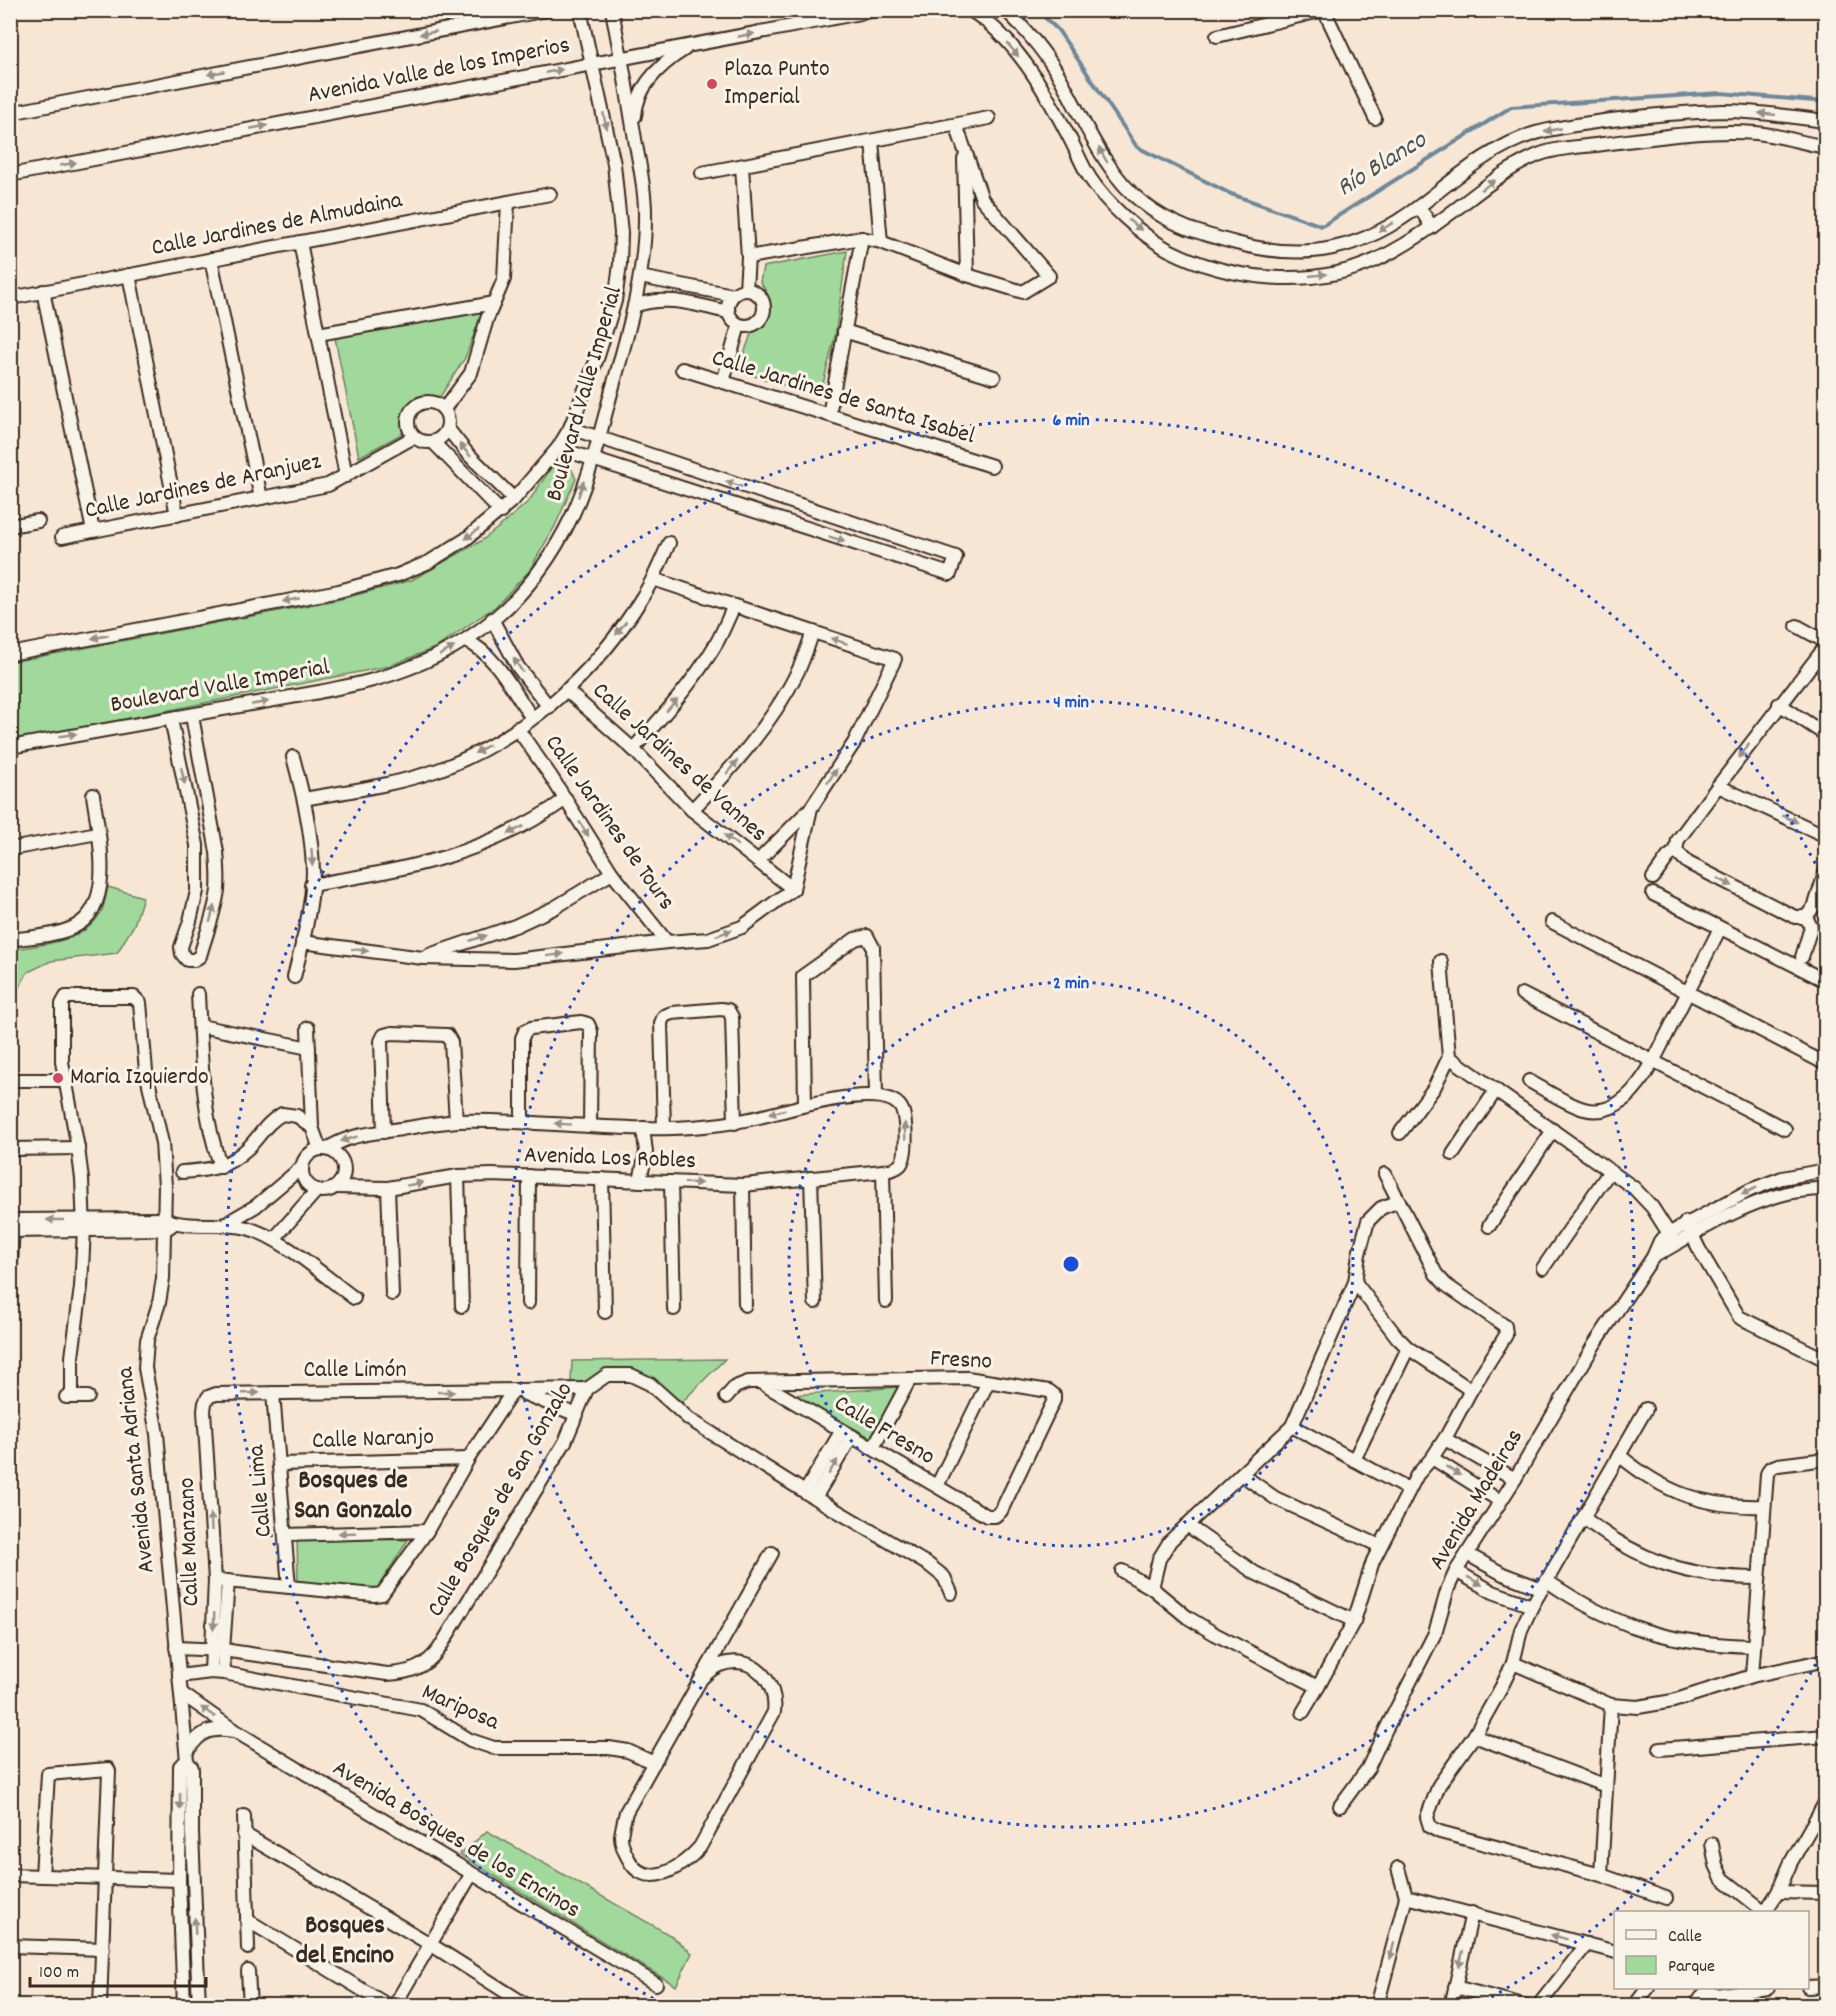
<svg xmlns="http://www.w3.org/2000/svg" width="1836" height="2016" viewBox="0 0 1836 2016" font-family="Dekko,sans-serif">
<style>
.green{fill:#a1d99d;stroke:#6e825e;stroke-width:1.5}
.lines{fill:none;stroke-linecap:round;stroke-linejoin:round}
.stream{stroke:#6d889a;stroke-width:4}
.minor-casing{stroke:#3b2a1e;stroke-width:16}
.minor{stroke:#f7f3e8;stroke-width:12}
.oneway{fill:#998e83}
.ring{fill:none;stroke:#1d4ed8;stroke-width:3;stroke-dasharray:3 6}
.poi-dot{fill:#d1495b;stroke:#f7f3e8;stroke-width:2}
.labels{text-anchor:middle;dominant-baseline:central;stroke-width:6;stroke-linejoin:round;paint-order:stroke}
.poi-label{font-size:24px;fill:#3b2a1e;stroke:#f7f3e8;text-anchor:start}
.street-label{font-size:24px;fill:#3b2a1e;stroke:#f7f3e8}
.water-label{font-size:26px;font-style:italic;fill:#505152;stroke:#f7f3e8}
.neighbourhood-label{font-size:26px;font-weight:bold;fill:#3b2a1e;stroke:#f7f3e8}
.centre{fill:#1d4ed8;stroke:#f7f3e8;stroke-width:3}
.ring-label{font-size:18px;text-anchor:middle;font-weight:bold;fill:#1d4ed8;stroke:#f7f3e8;stroke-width:6;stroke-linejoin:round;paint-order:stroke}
</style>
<rect width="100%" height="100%" fill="#f8e6d5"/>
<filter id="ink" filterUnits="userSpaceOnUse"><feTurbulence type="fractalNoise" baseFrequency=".0167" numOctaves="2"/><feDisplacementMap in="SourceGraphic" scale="12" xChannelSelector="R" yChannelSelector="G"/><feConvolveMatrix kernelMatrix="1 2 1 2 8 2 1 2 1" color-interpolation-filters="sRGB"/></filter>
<g filter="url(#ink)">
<g class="green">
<path d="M847,251L835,336L820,396L738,371L752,331C777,321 774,301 760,282L763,267Z"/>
<path d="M483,310L465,358L438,400C413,396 403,407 405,432L359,457L335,338Z"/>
<polygon points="558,465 571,468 576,479 555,526 529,571 496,606 437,647 389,666 11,742 11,662 341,599 412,580 481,541 499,527 529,501 551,468"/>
<path d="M108,887L143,897L134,925L117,953L51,961L28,972L11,1002V950C41,944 87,943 102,910C105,903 106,894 108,887Z"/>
<polygon points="725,1359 682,1402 639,1374 608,1370 586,1381 571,1383 572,1361"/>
<polygon points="899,1387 872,1438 792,1395"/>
<polygon points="297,1537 408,1540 375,1592 298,1582"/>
<polygon points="487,1831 670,1935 692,1953 676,1986 460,1855"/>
</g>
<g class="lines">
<polyline class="stream" points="1037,10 1058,30 1137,147 1231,194 1322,226 1511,107 1721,93 1826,102"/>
<g class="minor-casing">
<g id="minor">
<path d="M970,10C1014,36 1044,89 1067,133C1075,147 1081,164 1090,178C1107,204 1141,235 1169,250C1230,281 1313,289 1376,260C1395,251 1416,238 1433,226C1468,202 1498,172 1538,155C1558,147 1583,147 1603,144C1652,138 1707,129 1756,133C1779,135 1802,143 1826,147"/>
<path d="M1006,10C1025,29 1044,51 1058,74C1082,116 1104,173 1143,203C1170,225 1202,234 1236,243C1307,262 1363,250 1422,204C1457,177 1492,146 1536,133C1558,127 1581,124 1603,121C1643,116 1684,112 1724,111C1758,111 1792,117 1826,121"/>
<polyline points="1217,36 1324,10 1375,118"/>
<polyline points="10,113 547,10"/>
<path d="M635,116C637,85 661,64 685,49"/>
<polyline points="872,141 881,242"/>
<polyline points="964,159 967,275"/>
<polyline points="742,166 748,257 746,289"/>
<polyline points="702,173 989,118"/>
<polyline points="10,175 876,10"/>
<polyline points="1419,207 1432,227"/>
<polyline points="300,242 346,476"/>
<polyline points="748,257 862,238 881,242 967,275 1023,292 1049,276 982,199 956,125"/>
<polyline points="211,259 261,498"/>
<polyline points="129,275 177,515"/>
<polyline points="640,277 733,295"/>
<circle cx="746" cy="308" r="18"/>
<polyline points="43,291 93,531"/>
<polyline points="11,298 550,194"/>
<path d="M634,306C666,294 696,305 728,312"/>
<polyline points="844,331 994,377"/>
<polyline points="318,334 494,303"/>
<polyline points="682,369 992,466"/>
<polyline points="723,382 739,325"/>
<circle cx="428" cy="422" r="20"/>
<polyline points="444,409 471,373 487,319 504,279 508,202"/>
<polyline points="829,415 862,238"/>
<polyline points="448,429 467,453 514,499"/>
<polyline points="433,442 501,512"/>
<polyline points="558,448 950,574 956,557 570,428"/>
<polyline points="10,526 38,521"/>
<polyline points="62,537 328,485 414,437"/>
<polyline points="653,579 895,659 854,743 811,808 793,889"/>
<polyline points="492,619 518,667 549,707"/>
<polyline points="1797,626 1826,642"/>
<path d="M466,641C495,653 514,692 532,718"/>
<polyline points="10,654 339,591 398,575 429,562 466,539 514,499 558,448 570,428 598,356 615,301 620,264 621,233 614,164 580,10"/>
<polyline points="566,690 633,749 692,810 793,889"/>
<polyline points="1779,704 1826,735"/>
<path d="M171,719L197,845V891L190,921L181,947L182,954L187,960H194L200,956C206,934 215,913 218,890C219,878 218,864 217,852L192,716"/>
<polyline points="517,728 550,775 612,873 667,942"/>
<path d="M10,747L319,692C337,688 355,685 373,680C465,654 530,604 572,516C591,475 601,429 613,386C629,330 646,271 645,212C645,189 640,167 636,145C629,100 621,55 612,10"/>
<path d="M633,749C663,716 693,683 716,644C723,632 728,618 734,606"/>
<path d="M293,757C303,794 312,832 313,871C313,903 302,946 294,977"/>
<polyline points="1718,786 1826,836"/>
<path d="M304,799C349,791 395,785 438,770C523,739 596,674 643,596C654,579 661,561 669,543"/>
<path d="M692,810C732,768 772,724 798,671C804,659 808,645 813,632"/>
<polyline points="10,849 98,833"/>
<polyline points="1676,851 1688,863 1795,917 1806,917 1815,905 1826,870"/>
<polyline points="758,861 810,809"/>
<polyline points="1653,878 1668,857 1676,851 1678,840 1718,786 1826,646"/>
<path d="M311,885C405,869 486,856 566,799"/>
<polyline points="1653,894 1826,981"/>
<polyline points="1552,922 1826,1064"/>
<path d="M10,940C30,937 56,936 74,927C117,906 98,832 93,795"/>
<polyline points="302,942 423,958 514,960 667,942 708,939 742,927 793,889"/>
<polyline points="429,955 515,926 554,908 612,873"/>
<polyline points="1802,957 1811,927 1806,917"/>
<path d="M198,994C201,1051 201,1113 221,1167"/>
<polyline points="1522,994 1785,1129"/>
<polyline points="200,1026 309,1048"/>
<polyline points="308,1028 312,1127 320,1149"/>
<polyline points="1449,1057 1634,1188 1652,1207 1675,1243"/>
<polyline points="10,1080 66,1080"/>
<path d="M1529,1081C1544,1089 1568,1105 1584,1109C1617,1118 1639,1086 1653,1062L1720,928"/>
<polyline points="805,1104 803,976 855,939 867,936 873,947 876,1096"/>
<polyline points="522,1122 522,1038 525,1031 531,1028 581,1022 588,1024 591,1031 590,1126"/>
<polyline points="664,1128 661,1023 664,1016 672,1013 721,1009 728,1010 732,1017 735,1123"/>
<polyline points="384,1132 381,1041 384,1035 392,1033 447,1035 451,1042 456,1121"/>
<polyline points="1400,1133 1434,1088 1449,1057 1441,961"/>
<circle cx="323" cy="1170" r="21"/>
<polyline points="10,1149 78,1148"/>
<path d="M327,1149C349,1134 375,1133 401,1129C420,1126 440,1122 459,1121C541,1119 623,1134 704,1126C727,1124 749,1120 771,1114C796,1108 892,1078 903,1112C906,1123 908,1157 900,1165C895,1170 889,1170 883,1171L743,1185L492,1175L458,1176L388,1188L336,1187"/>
<polyline points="1453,1154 1496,1090"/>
<polyline points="883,1171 886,1301"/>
<path d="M182,1172C211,1170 225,1169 248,1148C260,1136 266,1123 282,1114L297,1116L312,1127"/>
<polyline points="458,1176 462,1306"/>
<polyline points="811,1178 815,1302"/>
<polyline points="602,1179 605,1312"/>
<polyline points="640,1181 646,1152 643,1128"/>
<polyline points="671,1182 674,1309"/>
<polyline points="743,1185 745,1305"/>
<polyline points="388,1188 392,1294"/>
<path d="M10,1220L165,1219C190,1230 220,1221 247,1228C282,1237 324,1276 354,1298"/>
<polyline points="1686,1222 1699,1249 1739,1317 1826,1360"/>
<polyline points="225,1224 256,1206 302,1167"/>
<polyline points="1489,1226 1553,1130"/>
<polyline points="10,1231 166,1229 172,1225"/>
<polyline points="274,1239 317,1190"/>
<path d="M1653,1257C1694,1234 1737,1206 1784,1194C1797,1190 1812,1190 1826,1188"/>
<polyline points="1543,1268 1610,1171"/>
<polyline points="10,1281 13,1225"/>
<polyline points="1355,1282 1397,1337 1408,1348 1471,1390"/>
<polyline points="528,1303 529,1176"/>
<polyline points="273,1393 289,1587"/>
<polyline points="525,1394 577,1415"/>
<polyline points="66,1397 88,1397"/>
<polyline points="72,1397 72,1357 81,1287 84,1230 82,1179 78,1148 62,1062 62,1004 66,997 134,997 140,1003 146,1071 162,1143 165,1186 163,1278 159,1303 147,1340 145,1368 157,1434 187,1761 192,1768 192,1832 199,2006"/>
<polyline points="726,1397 735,1387 748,1382 967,1378 1049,1391 1054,1395 1054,1400 1001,1511 995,1516 987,1516 760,1382"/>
<polyline points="1646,1409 1532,1606 1521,1630 1513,1663 1501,1688 1474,1736 1439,1785 1427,1817 1430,1827 1440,1832 1601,1875 1666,1898"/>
<polyline points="1292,1426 1409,1490"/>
<polyline points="1445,1439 1515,1479"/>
<polyline points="873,1448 910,1379"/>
<path d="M1619,1455C1664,1493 1705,1508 1764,1506"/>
<polyline points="1432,1458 1500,1501"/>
<polyline points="1354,1460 1408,1348"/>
<polyline points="280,1464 468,1459"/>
<polyline points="1241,1474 1275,1498 1380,1546"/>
<polyline points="937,1486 988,1382"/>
<polyline points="805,1492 842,1430"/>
<polyline points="815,1498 852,1436"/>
<path d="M1584,1518C1638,1561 1689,1578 1758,1578"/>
<polyline points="1187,1525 1255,1573 1354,1621"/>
<polyline points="285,1535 427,1531"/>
<polyline points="1467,1554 1503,1574 1542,1589"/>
<polyline points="1122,1571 1152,1588 1187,1617 1215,1634 1318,1687"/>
<polyline points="1456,1571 1493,1592 1532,1606"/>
<polyline points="215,1580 374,1595 382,1594 427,1531 468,1459 513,1391"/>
<path d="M1547,1581C1616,1628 1670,1644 1753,1646"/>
<polyline points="1152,1588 1159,1559 1170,1541 1292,1426 1355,1282 1359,1254 1368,1221 1381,1208 1399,1201"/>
<path d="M176,1648L223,1650L387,1674C409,1673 425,1668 439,1649L565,1442L587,1389L607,1375H631L650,1384L689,1419L805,1492L929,1565L944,1577L951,1593"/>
<polyline points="1513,1663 1611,1705 1638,1707 1673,1701 1752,1676 1826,1660"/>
<polyline points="211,1672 215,1580 204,1411 205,1403 208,1397 216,1394 587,1389"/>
<polyline points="224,1673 223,1650 228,1581"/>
<polyline points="179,1676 211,1672 224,1673 421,1710 470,1740 494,1748 609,1748 628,1751 654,1763"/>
<polyline points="1752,1676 1767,1474 1770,1468 1778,1465 1826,1459"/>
<path d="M701,1679C707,1673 712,1668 720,1665C752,1653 778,1681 774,1712L700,1847C682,1868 644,1892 628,1858C624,1851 621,1843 621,1836C622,1828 624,1820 626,1812L772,1553"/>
<polyline points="181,1693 235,1731 656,1984"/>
<polyline points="1303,1712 1318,1687 1354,1621 1373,1561 1417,1475 1432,1458 1447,1435 1471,1390 1506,1335 1505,1326 1446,1285 1436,1274 1385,1174"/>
<polyline points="1474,1736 1606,1786"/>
<polyline points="1660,1749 1826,1736"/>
<path d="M188,1750C201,1731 210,1727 234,1731"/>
<polyline points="1340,1806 1368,1768 1386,1729 1435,1633 1448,1588 1456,1571 1515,1479 1594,1345 1653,1257 1660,1241 1670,1233 1750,1190 1782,1178 1826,1170"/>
<polyline points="244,1816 248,1948"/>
<polyline points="244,1834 430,1944 528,2006"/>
<polyline points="1712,1844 1716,1865 1722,1878 1765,1912"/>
<polyline points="10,1875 179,1880"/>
<polyline points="1601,1875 1611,1705"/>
<polyline points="42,1876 48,1774 108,1769 109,1771 100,2006"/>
<polyline points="1778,1892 1826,1893"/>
<polyline points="1406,1897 1616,1952"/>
<polyline points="1765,1912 1778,1892 1791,1862 1826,1801"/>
<polyline points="247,1920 389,2006"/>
<polyline points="10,1946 103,1949"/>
<polyline points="248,1971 250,2006"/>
<polyline points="1455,1987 1527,2006"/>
<polyline points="1808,1987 1826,1986"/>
<polyline points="1701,1997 1768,1988"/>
<polyline points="184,2006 179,1880 180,1766 187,1761"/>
<polyline points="394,2006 471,1875"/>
<polyline points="1377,2006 1406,1897 1398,1868"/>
<polyline points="1451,2006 1472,1913"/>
<polyline points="1538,2006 1587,1944"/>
<polyline points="1634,2006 1648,1988"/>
<polyline points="1694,2006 1709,1988"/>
</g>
</g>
<use href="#minor" class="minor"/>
</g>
<defs><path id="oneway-solid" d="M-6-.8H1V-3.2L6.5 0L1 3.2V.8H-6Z" transform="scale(1.5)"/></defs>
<g class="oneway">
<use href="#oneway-solid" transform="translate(428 33) rotate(169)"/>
<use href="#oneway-solid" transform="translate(746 35) rotate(-11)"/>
<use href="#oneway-solid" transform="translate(1013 50) rotate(50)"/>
<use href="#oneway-solid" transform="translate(554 71) rotate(-11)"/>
<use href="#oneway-solid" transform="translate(216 73) rotate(169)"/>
<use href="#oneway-solid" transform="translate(1767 114) rotate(-174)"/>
<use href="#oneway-solid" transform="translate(605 121) rotate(78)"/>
<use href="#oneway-solid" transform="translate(259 127) rotate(-11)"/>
<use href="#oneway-solid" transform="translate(1553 130) rotate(169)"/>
<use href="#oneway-solid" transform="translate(1103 155) rotate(-120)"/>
<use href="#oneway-solid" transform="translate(68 164) rotate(-11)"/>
<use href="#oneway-solid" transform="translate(1488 185) rotate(-37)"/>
<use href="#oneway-solid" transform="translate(1135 225) rotate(38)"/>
<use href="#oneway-solid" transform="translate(1386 227) rotate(149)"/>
<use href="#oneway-solid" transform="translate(1318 275) rotate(-6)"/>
<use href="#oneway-solid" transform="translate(465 450) rotate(-131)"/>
<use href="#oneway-solid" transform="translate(734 484) rotate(-161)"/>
<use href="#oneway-solid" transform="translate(581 489) rotate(-71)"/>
<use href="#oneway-solid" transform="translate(472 534) rotate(142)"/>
<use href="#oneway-solid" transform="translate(837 539) rotate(17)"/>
<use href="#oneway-solid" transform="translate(291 600) rotate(169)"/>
<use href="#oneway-solid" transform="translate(621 628) rotate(128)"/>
<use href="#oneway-solid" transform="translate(100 637) rotate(169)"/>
<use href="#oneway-solid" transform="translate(839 641) rotate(-162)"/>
<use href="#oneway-solid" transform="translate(447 651) rotate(-29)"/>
<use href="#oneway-solid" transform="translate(518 665) rotate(-123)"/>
<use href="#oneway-solid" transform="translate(260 703) rotate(-11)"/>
<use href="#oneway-solid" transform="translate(672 705) rotate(-49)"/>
<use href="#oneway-solid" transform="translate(68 735) rotate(-9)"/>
<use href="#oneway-solid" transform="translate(482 749) rotate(150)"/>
<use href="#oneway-solid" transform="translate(1744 751) rotate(127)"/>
<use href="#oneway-solid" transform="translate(732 767) rotate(-50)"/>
<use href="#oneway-solid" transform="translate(183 776) rotate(78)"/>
<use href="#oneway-solid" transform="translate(832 776) rotate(-57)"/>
<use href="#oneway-solid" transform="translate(1790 819) rotate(25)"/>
<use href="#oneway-solid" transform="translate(584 829) rotate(58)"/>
<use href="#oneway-solid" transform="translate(516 830) rotate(153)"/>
<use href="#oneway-solid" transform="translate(731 840) rotate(-142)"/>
<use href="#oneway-solid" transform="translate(312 857) rotate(86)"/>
<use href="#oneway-solid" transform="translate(1725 882) rotate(27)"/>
<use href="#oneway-solid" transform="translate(212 914) rotate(-75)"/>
<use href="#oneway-solid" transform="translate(724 933) rotate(-21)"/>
<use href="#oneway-solid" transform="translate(478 938) rotate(-19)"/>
<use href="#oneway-solid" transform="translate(360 950) rotate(7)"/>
<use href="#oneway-solid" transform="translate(555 955) rotate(-7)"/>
<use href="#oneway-solid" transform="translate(777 1112) rotate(164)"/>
<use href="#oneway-solid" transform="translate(563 1124) rotate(-176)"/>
<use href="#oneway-solid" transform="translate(905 1131) rotate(-92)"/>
<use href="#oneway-solid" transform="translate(349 1139) rotate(163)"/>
<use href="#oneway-solid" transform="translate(693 1183) rotate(2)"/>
<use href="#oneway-solid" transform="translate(415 1184) rotate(-10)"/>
<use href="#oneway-solid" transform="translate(1749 1191) rotate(156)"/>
<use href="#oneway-solid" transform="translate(55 1220) rotate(180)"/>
<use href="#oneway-solid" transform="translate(446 1392)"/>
<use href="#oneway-solid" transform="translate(251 1393) rotate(-2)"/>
<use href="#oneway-solid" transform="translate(833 1467) rotate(-59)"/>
<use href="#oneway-solid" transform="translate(1453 1471) rotate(32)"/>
<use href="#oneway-solid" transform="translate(211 1522) rotate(-94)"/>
<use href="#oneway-solid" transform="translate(347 1533) rotate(178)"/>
<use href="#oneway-solid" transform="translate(1475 1581) rotate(29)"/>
<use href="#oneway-solid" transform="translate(214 1621) rotate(92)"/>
<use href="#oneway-solid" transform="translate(208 1712) rotate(-145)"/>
<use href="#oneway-solid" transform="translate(180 1801) rotate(90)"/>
<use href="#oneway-solid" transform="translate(195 1926) rotate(-92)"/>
<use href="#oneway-solid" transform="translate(1559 1937) rotate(-165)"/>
<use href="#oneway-solid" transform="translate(1392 1951) rotate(104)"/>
<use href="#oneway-solid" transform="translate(1461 1959) rotate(103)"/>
</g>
</g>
<g class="ring">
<circle cx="1071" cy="1264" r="282"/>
<circle cx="1071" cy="1264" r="563"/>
<path d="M1824 1648A845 845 0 0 1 1481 2003M661 2003A845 845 0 1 1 1824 880"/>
</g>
<g class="poi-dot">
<circle cx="712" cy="84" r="6"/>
<circle cx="58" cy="1078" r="6"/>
</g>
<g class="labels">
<g class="poi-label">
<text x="724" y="70">Plaza Punto<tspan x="724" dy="28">Imperial</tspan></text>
<text x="70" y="1078">Maria Izquierdo</text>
</g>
<g class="street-label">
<text transform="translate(439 71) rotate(-11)">Avenida Valle de los Imperios</text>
<text transform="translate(277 225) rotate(-11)">Calle Jardines de Almudaina</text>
<text transform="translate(585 394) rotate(-74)">Boulevard Valle Imperial</text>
<text transform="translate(843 398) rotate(17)">Calle Jardines de Santa Isabel</text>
<text transform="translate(203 487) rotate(-12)">Calle Jardines de Aranjuez</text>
<text transform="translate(220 687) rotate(-10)">Boulevard Valle Imperial</text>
<text transform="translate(679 763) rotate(42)">Calle Jardines de Vannes</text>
<text transform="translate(609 823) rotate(55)">Calle Jardines de Tours</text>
<text transform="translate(610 1159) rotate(2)">Avenida Los Robles</text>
<text transform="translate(961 1361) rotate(3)">Fresno</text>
<text x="355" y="1371">Calle Limón</text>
<text transform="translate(884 1431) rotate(31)">Calle Fresno</text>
<text transform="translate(373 1440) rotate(-2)">Calle Naranjo</text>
<text transform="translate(137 1470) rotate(-96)">Avenida Santa Adriana</text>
<text transform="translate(261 1491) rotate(-95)">Calle Lima</text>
<text transform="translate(501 1500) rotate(-60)">Calle Bosques de San Gonzalo</text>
<text transform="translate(1477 1500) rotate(-59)">Avenida Madeiras</text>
<text transform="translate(190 1542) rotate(-92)">Calle Manzano</text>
<text transform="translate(460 1708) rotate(24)">Mariposa</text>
<text transform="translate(456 1840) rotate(31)">Avenida Bosques de los Encinos</text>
</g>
<g class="water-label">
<text transform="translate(1382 165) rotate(-32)">Río Blanco</text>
</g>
<g class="neighbourhood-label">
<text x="353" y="1481">Bosques de<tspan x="353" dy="30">San Gonzalo</tspan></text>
<text x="345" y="1926">Bosques<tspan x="345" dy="30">del Encino</tspan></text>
</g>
</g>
<circle cx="1071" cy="1264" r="9" class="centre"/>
<g class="ring-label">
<text x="1071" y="425">6 min</text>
<text x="1071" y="707">4 min</text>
<text x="1071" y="988">2 min</text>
</g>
<rect width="1836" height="2016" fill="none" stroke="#f7f3e8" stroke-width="36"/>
<rect x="18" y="18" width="1800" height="1980" fill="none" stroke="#3b2a1e" stroke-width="2" filter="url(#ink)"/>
<rect x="1614" y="1911" width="195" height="78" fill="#f7f3e8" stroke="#aca397" stroke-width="1.5"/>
<rect x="1626" y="1930" width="30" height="9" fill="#f7f3e8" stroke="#aca397" stroke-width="1.5"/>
<text x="1668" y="1941" font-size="18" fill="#3b2a1e">Calle</text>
<rect x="1626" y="1956" width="30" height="18" fill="#a1d99d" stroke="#aca397" stroke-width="1.5"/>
<text x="1668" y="1971" font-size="18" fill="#3b2a1e">Parque</text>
<path d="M30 1977v9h176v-9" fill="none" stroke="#3b2a1e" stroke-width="3"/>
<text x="39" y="1977" font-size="18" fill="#3b2a1e" stroke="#f7f3e8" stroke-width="4.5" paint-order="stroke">100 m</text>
</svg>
